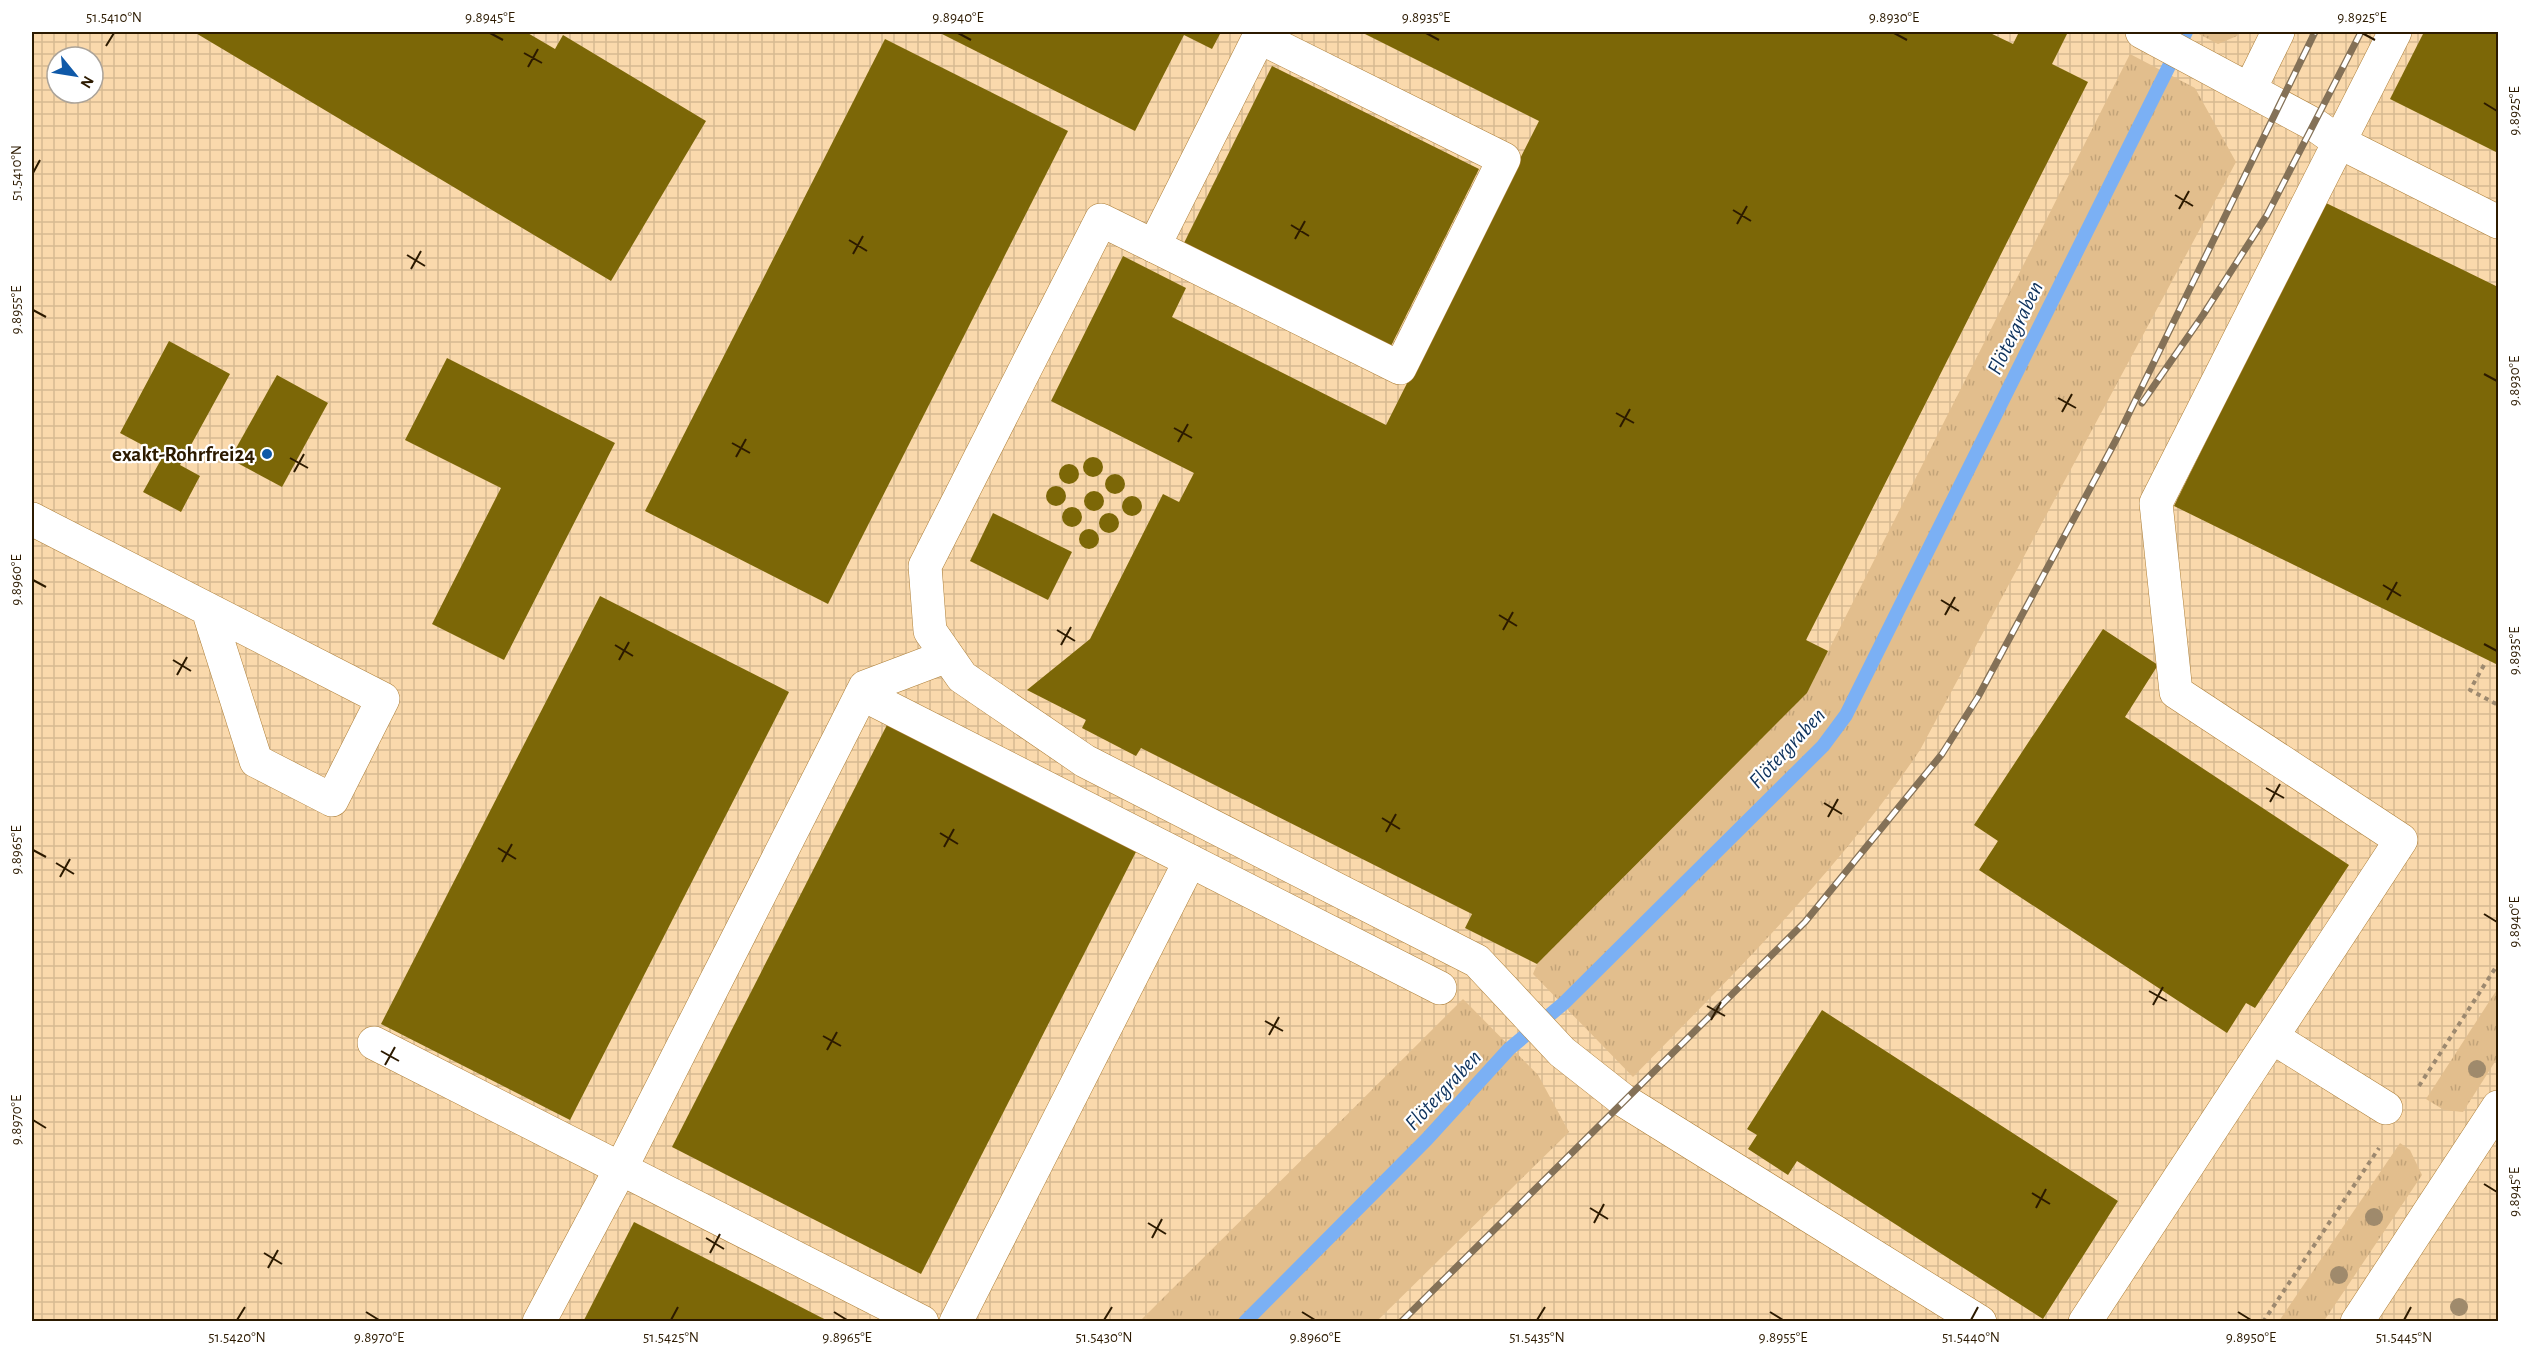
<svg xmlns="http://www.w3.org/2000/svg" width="2530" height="1353" viewBox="0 0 2530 1353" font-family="'Alegreya Sans',sans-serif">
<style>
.industrial{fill:url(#industrial-grid);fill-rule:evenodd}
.grass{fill:url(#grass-tufts)}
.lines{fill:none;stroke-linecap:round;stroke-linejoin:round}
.stream{stroke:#7bb0f4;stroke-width:14}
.building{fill:#7c6707}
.minor-casing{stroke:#ad7f38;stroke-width:34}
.path{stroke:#9d896f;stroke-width:4;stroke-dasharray:4.5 4.5;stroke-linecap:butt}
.minor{stroke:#fff;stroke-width:33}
.rail-casing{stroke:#847157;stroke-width:7}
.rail{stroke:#fff;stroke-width:4.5;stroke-dasharray:14;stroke-linecap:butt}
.tree{fill:#9f8a6c}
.ticks{fill:none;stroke:#2c1a00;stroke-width:2}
.poi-dot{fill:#0f59a8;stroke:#fff;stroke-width:2}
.labels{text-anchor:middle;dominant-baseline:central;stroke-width:4.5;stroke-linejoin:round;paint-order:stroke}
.poi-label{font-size:21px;font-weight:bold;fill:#2c1a00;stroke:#fff;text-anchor:end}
.water-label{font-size:22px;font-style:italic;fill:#0e325d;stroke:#fff}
.neatline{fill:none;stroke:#2c1a00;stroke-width:2}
.ticks-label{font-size:15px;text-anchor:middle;fill:#2c1a00}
</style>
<defs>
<pattern id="industrial-grid" width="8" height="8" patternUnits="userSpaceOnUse" patternTransform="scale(1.5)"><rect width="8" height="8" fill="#fad9ac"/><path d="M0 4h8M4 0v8" fill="none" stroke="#d6ba92"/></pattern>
<pattern id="grass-tufts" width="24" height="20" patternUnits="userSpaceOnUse" patternTransform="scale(1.5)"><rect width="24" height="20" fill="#e2be8d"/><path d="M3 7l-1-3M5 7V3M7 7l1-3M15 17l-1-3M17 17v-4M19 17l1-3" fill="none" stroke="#c2a378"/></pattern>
</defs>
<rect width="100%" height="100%" fill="#fbe6cc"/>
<path class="industrial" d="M32,32H2498V1321H32ZM57,57H93V93H57Z"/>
<g class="grass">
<polygon points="2195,32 2239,32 2237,36 2218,44"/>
<path d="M2130,54L2195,88L2236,162L1920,750C1838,872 1734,973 1633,1077L1533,974L1537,964L1807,693Z"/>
<polygon points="2498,988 2498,1057 2463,1112 2444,1110 2426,1099"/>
<polygon points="1463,999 1538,1075 1569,1132 1377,1321 1140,1321"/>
<polygon points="2400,1143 2410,1150 2422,1175 2324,1321 2279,1321"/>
</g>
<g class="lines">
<polyline class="stream" points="1245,1322 1427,1139 1509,1049 1564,1003 1823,746 1846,715 2186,32"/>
</g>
<g class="building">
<polygon points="194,32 526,32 555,49 563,35 706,121 611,281"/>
<polygon points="938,32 1221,32 1212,49 1184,35 1135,131"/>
<polygon points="1361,32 1988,32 2013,44 2019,32 2068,32 2052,64 2088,82 1806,640 1828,651 1807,693 1537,964 1465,928 1472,914 1141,748 1136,756 1082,728 1086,720 1027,690 1090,639 1163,494 1179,502 1194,473 1051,401 1123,256 1186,288 1172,317 1386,425 1539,121"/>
<polygon points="2424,32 2498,32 2498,153 2390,99"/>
<polygon points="885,39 1068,131 828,604 645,511"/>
<polygon points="1272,66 1479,169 1388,352 1181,249"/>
<polygon points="2324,202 2498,287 2498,665 2174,506"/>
<polygon points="169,341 230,374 180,465 200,476 181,512 143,492 163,456 120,433"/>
<polygon points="447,358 615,443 504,660 432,624 501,488 405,440"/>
<polygon points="277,375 328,403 282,487 230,459"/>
<circle cx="1093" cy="467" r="10"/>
<circle cx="1069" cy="474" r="10"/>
<circle cx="1115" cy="484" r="10"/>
<circle cx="1056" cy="496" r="10"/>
<circle cx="1094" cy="501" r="10"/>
<circle cx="1132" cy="506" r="10"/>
<circle cx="1072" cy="517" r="10"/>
<circle cx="1109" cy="523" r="10"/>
<polygon points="993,513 1072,552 1048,600 970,561"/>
<circle cx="1089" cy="539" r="10"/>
<polygon points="600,596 789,692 570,1120 381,1024"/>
<polygon points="2103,629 2158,665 2125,717 2349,865 2255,1008 2246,1003 2227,1033 1979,870 1998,841 1974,825"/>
<polygon points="890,719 1139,846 921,1274 672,1147"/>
<polygon points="1822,1010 2118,1201 2043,1319 1797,1161 1788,1175 1748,1149 1757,1135 1747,1129"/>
<polygon points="634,1222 762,1287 830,1322 583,1322"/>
</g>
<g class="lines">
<g class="minor-casing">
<g id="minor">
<polyline points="2142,32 2315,125 2339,142 2498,222"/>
<polygon points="1259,37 1504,159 1400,368 1154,246"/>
<polyline points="2250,89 2278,32"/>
<polyline points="1154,246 1101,220 925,566 930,631 962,677 1085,761 1477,961 1562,1052 1623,1100 1980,1322"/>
<polyline points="32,519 383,699 332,800 256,761 208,610"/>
<polyline points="862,694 1440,988"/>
<polyline points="2272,1037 2386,1108"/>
<polyline points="374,1043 922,1322"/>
<polyline points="539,1322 621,1168 865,687 947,656"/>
<polyline points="956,1322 1190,861"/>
<polyline points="2085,1322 2401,840 2176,692 2156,503 2395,32"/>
<polyline points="2357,1322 2498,1107"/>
</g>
</g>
<g class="path">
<polyline points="2484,665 2470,690 2498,705"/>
<polyline points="2419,1086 2498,964"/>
<polyline points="2263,1322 2379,1148"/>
</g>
<use href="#minor" class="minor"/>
<g class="rail-casing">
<g id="rail">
<polyline points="2142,403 2203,315 2267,215 2361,32"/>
<polyline points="1401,1322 1805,922 1942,754 1978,697 2116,440 2315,32"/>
</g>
</g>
<use href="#rail" class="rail"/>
</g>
<g class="tree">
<circle cx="2477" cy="1069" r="9"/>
<circle cx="2374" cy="1217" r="9"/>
<circle cx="2339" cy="1275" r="9"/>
<circle cx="2459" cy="1307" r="9"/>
</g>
<path class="ticks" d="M490,33L503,40M958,33L971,40M1426,33L1439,40M1894,33L1907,40M2362,33L2375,40M106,46L114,33M524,53L542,63M528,67L538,49M2484,103L2497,111M33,173L40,160M2175,195L2193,206M2179,209L2189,191M1733,210L1751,221M1737,224L1747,206M1291,225L1309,236M1295,239L1305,221M849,240L867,251M853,254L863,236M407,255L425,266M411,269L421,251M33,310L46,317M2484,374L2497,381M2058,398L2076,408M2062,412L2072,394M1616,413L1634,423M1620,427L1630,409M1174,428L1192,438M1178,442L1188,424M732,443L750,453M736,457L746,439M290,458L308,468M294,472L304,454M33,580L46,587M2383,585L2401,596M1941,600L1959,611M2387,600L2397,582M1499,615L1517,626M1945,615L1955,597M1057,630L1075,641M1503,630L1513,612M2484,644L2497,651M615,645L633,656M1061,645L1071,627M173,660L191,671M619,660L629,642M177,675L187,657M2266,788L2284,798M2270,802L2280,784M1824,803L1842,814M1828,817L1838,799M1382,818L1400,829M1386,832L1396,814M940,833L958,844M944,847L954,829M498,848L516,859M33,850L46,857M502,862L512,844M56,863L74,874M60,877L70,859M2484,914L2497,922M2149,991L2167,1001M2153,1005L2163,987M1707,1006L1725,1016M1711,1020L1721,1002M1265,1021L1283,1031M1269,1035L1279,1017M823,1036L841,1046M827,1050L837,1032M381,1051L399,1061M385,1065L395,1047M33,1120L46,1128M2484,1184L2497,1192M2032,1193L2050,1204M1590,1208L1608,1219M2036,1208L2046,1189M1148,1223L1166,1234M1594,1223L1604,1204M706,1238L724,1249M1152,1238L1162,1219M264,1253L282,1264M710,1253L720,1234M268,1268L278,1250M366,1312L379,1320M834,1312L847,1320M1302,1312L1315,1320M1770,1312L1783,1320M2238,1312L2251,1320M237,1320L245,1307M671,1320L678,1307M1104,1320L1112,1307M1537,1320L1545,1307M1971,1320L1978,1307M2404,1320L2411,1307"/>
<circle class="poi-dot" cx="267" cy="454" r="6"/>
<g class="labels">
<g class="poi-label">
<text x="255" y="454">exakt-Rohrfrei24</text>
</g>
<g class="water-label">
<text transform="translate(2015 328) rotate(-64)">Flötergraben</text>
<text transform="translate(1787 748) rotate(-47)">Flötergraben</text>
<text transform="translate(1443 1090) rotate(-47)">Flötergraben</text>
</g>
</g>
<rect width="2530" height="1353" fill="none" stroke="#ffffff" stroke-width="66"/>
<g transform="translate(75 75) rotate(120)"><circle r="28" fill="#ffffff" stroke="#aba399" stroke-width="1.5"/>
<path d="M0-4.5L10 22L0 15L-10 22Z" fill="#0f59a8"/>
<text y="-9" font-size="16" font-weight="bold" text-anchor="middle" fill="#2c1a00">N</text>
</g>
<rect x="33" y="33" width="2464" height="1287" class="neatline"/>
<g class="ticks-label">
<text x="114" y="22">51.5410°N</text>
<text x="490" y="22">9.8945°E</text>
<text x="958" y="22">9.8940°E</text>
<text x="1426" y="22">9.8935°E</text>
<text x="1894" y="22">9.8930°E</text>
<text x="2362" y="22">9.8925°E</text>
<text transform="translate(2514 111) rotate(-90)" y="5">9.8925°E</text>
<text transform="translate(16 173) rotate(-90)" y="5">51.5410°N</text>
<text transform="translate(16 310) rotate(-90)" y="5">9.8955°E</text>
<text transform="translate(2514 381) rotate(-90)" y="5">9.8930°E</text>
<text transform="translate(16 580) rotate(-90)" y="5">9.8960°E</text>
<text transform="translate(2514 651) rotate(-90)" y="5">9.8935°E</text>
<text transform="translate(16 850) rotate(-90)" y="5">9.8965°E</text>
<text transform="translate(2514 922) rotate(-90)" y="5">9.8940°E</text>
<text transform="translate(16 1120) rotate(-90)" y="5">9.8970°E</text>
<text transform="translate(2514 1192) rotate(-90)" y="5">9.8945°E</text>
<text x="237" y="1342">51.5420°N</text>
<text x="379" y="1342">9.8970°E</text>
<text x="671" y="1342">51.5425°N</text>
<text x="847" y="1342">9.8965°E</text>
<text x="1104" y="1342">51.5430°N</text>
<text x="1315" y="1342">9.8960°E</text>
<text x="1537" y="1342">51.5435°N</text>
<text x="1783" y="1342">9.8955°E</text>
<text x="1971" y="1342">51.5440°N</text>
<text x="2251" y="1342">9.8950°E</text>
<text x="2404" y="1342">51.5445°N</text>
</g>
</svg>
